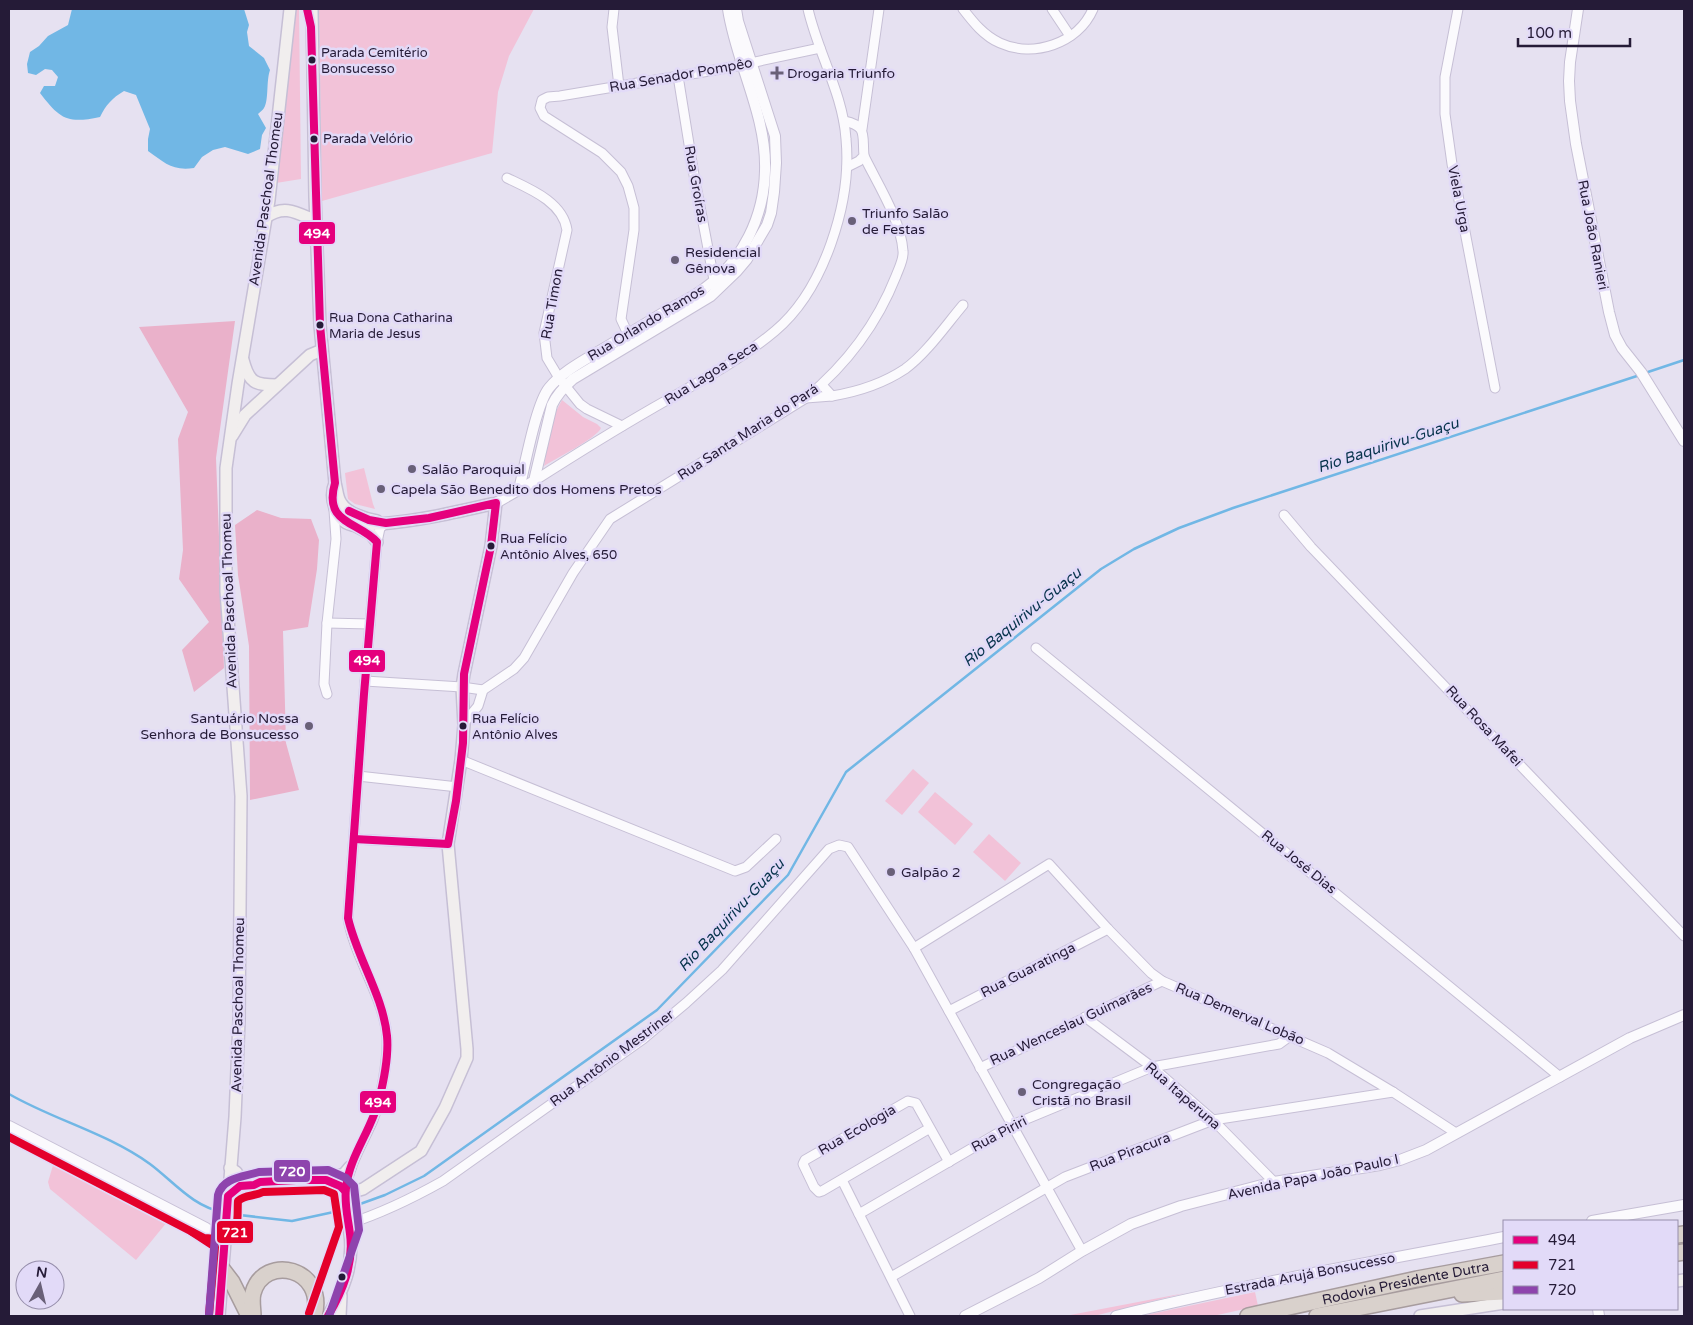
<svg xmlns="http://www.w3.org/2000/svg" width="1693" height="1325" viewBox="0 0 1693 1325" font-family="'Varela Round',sans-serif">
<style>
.green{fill:#f2c2d8}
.forest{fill:#eab1ca}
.water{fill:#71b7e5}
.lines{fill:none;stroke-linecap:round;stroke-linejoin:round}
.stream{stroke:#71b7e5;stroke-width:2.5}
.minor-casing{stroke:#c6bfd5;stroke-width:11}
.tertiary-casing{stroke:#c6bfd5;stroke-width:12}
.secondary-casing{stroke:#c6bfd5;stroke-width:14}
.motorway-casing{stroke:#a79c9e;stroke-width:18}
.minor{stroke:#fbfafd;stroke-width:9}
.tertiary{stroke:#fbfafd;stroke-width:10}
.secondary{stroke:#f1eeee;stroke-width:11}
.motorway{stroke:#d9d1cc;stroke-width:15}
.bus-1-casing{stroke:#e2daf8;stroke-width:11}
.bus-2-casing{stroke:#e2daf8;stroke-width:11}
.bus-3-casing{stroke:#e2daf8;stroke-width:11}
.bus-1{stroke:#e5007d;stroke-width:8}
.bus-2{stroke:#e4002b;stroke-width:8}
.bus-3{stroke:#8e44ad;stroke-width:8}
.bus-dot{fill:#251b37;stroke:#e2daf8;stroke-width:2}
.poi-dot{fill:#696078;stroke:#e2daf8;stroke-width:2}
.labels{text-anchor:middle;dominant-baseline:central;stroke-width:5;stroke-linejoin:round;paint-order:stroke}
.bus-label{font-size:13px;fill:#251b37;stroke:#e2daf8;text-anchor:start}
.poi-label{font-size:14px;fill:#251b37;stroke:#e2daf8;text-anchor:start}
.street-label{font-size:14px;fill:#251b37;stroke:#e2daf8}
.water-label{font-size:15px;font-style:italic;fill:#07334c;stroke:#e2daf8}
.line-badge{stroke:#e2daf8;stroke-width:2}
.badge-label{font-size:14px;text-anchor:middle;font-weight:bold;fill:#fff}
</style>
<rect width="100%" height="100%" fill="#e6e1f1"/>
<g class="green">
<polygon points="297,9 299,9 301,179 276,183 293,13"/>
<polygon points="319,9 534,9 509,56 498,92 492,153 322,201"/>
<path d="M562,400L583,417L597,424L601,428C597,438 555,459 544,466L552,419Z"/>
<polygon points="364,468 373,504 375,509 355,504 348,499 345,473"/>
<polygon points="913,769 929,783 902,815 885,801"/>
<polygon points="935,792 973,824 955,845 918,812"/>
<polygon points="989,834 1021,863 1005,881 973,852"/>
<polygon points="54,1162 167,1222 136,1260 50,1189 48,1182"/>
<polygon points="1255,1292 1258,1306 1213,1316 1141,1316"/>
<polygon points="1185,1293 1094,1316 1065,1316"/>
</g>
<g class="forest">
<polygon points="235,321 216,458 224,668 194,692 182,650 209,622 179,579 183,550 178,439 188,412 139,327"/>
<polygon points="257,510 281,518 311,519 319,540 317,569 308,627 283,631 286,743 299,790 250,800 249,646 238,575 235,525"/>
</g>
<path class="water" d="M72,9H244L249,25L247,32L249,46L264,58L270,70C266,81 269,100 264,108C263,110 260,112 258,114L266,128L262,135L260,149L248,154L225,147L213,150L202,157L194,168C172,171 165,163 148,151V139L150,129L136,95L124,91C112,98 106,105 100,117C67,124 60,119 40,93L44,86H55L58,77L52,70L45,69L36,75L28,73L27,64L30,52L39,46L48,36L68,25Z"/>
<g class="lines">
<g class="stream">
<polyline points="1645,373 1684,360"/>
<path d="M9,1094C54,1120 107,1133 150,1164C173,1181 193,1207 223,1212"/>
<polyline points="349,1208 385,1195 424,1176 657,1010 788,875 846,772 1101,569 1134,549 1179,528 1233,508 1640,375"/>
<polyline points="231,1214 292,1221 343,1210"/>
</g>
<g class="minor-casing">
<g id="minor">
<polyline points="614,9 612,27 619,86"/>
<path d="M963,9C973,22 984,36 1000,43C1033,58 1078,44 1093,9"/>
<polyline points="1052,9 1070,36"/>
<polyline points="1458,9 1445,77 1445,114 1452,164 1495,388"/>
<polyline points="678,76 694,175 714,280 717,285"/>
<path d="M844,121C868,126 862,135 864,156L859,161L847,167"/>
<polyline points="862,129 879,9"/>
<path d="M507,178C530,189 563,202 567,230L544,333L547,358L559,378L580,404L587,409L622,426"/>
<polyline points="628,334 621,319 634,230 634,208 628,186 621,172 602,153 544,116 540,108 542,100 548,97 560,96 727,68 820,48"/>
<path d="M832,396C856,392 884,383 905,369C926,354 946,325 963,305"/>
<polyline points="806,398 832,396 822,385"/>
<path d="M534,481C573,456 613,431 653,408C695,384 738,362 775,331C824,290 852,202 846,139C843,94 818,53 808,9"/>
<polyline points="1284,515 1311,547 1684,936"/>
<polyline points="327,623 370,624"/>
<polyline points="1036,648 1560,1077"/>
<polyline points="365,681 462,687 483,690"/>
<polyline points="327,694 324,684 327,623 336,539 334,510"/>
<path d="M464,723L478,706L483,690L514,669L524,658L573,573L610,519L806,398C846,365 877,324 896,276C899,268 904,259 903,251C901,220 877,183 864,156"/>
<polyline points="461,760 735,871 746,867 776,839"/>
<polyline points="358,776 458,787"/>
<polyline points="354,839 448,844"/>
<polyline points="914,948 1049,864 1108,929 1151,973 1162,981 1328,1053 1393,1092 1456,1133"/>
<polyline points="949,1011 1108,929"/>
<polyline points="1085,1017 1152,1067 1213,1120 1274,1182"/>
<polyline points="980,1068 1162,981"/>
<polyline points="930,1128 822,1191 819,1192 814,1187 803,1164 805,1160 908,1101 916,1103 949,1162"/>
<polyline points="842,1180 910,1316"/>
<path d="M345,1191C350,1163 362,1145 373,1120C381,1100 388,1059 387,1038C385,999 354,957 348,918L364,694L377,542L380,528L386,523"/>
<polyline points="859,1214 1012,1125 1152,1067 1279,1044 1290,1036"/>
<path d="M348,1224C382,1213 411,1199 443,1181L643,1039L686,1003L722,970L829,849L839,845L848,847L914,948L1082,1251"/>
<polyline points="891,1277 1065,1177 1213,1120 1393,1092"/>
</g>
</g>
<g class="tertiary-casing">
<g id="tertiary">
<polyline points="1578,9 1570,62 1569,81 1570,101 1576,144 1609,312 1615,335 1622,348 1641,372 1684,441"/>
<path d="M519,489C525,466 536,404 549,388C563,371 583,361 601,350C623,337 645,324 666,311C679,304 693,297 705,288C743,261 764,216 765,171C767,115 736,63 728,9"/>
<path d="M496,503L534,481L552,405C557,394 564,387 573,379L711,296L736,272L747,259L767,225L771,213L774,192L776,163L775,136L738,21L736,9"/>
<polyline points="9,1126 206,1228 225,1242"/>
<polyline points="1592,1221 1684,1205"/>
<polyline points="1598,1309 1599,1316"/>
<polyline points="965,1316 1039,1278 1082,1251 1131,1224 1181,1206 1274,1182 1380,1165 1400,1160 1426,1150 1630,1038 1684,1015"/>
<path d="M1116,1316C1244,1284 1374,1262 1504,1237"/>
</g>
</g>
<g class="secondary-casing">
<g id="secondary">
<path d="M312,9L315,197L320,325L335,483C337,489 337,498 341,503C347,513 365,519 377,521"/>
<path d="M266,217C285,204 297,213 316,221"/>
<path d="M243,360C249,383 255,385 277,385"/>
<polyline points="232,436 245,415 310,355 322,350"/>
<path d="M335,483C329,497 335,521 352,525C360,526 370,524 379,524C419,521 457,512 496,503L491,546L464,674L462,687L464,725L461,760L448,844L467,1049V1058L445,1108L421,1151L363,1189L349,1193L345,1198"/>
<polyline points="356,526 371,534 377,542"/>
<path d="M230,1168L236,1172L241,1180C269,1185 297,1177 324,1180C332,1181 340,1185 345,1191C345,1205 348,1220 350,1234C354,1265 343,1291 328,1316"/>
<polyline points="326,1180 344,1174 350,1167"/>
<polyline points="1677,1281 1684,1280"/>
<polyline points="219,1316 235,1117 239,1021 241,796 226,591 226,468 238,384 269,200 290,9"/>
<polyline points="340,1316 341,1296"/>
<polyline points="1420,1316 1504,1303"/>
</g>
</g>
<g class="motorway-casing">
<g id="motorway">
<polyline points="1677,1235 1684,1234"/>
<polyline points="1677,1253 1684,1252"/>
<polyline points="222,1269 232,1282 249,1316"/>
<polyline points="1462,1294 1504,1292"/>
<path d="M253,1316C253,1309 251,1300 253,1293C264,1253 327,1268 314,1316"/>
<path id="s1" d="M1248,1316L1417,1279L1504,1263"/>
<polyline points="1317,1316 1504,1279"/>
</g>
</g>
<use href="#minor" class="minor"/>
<use href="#tertiary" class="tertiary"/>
<use href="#secondary" class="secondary"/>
<use href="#motorway" class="motorway"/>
<g class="bus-1-casing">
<g id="bus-1">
<path d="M307,9L311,27L320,325L335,483C323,524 358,521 377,542L364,694L348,918C357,958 383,995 387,1036C389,1057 384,1080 379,1100C371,1131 349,1157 346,1188C344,1204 348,1218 350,1234C354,1264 343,1290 328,1316"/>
<polyline points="349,511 369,520 386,523 429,518 496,503 491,546 464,674 463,743 456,801 448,844 354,839"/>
<polyline points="219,1316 228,1196 240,1186 254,1185 260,1182 296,1180 326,1180 340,1186 345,1191"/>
</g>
</g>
<g class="bus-2-casing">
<g id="bus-2">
<path d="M9,1137L204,1238C212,1238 222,1241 229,1239C240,1235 237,1210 238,1201C246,1194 253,1197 263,1192L324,1190L334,1194L339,1227L309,1313"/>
<polyline points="192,1232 215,1247 209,1315"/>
</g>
</g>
<g class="bus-3-casing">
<path id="bus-3" d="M209,1315L218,1195C223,1177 244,1177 259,1172L328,1170L346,1178L354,1186L359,1230L329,1316"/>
</g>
<use href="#bus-1" class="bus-1"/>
<use href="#bus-2" class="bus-2"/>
<use href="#bus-3" class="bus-3"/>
</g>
<g class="bus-dot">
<circle cx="312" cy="60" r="4.5"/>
<circle cx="314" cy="139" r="4.5"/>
<circle cx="320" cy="325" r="4.5"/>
<circle cx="491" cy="546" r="4.5"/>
<circle cx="463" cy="726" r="4.5"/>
<circle cx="342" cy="1277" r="4.5"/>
</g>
<g class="poi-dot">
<path d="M774.5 65.5h5v5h5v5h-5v5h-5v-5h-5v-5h5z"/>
<circle cx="852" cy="221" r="5"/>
<circle cx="675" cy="260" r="5"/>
<circle cx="412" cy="469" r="5"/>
<circle cx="381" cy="489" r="5"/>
<circle cx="309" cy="726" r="5"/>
<circle cx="891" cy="872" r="5"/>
<circle cx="1022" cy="1092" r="5"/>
</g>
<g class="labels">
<g class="bus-label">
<text x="321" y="53">Parada Cemitério<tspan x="321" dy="16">Bonsucesso</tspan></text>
<text x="323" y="139">Parada Velório</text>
<text x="329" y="318">Rua Dona Catharina<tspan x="329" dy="16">Maria de Jesus</tspan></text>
<text x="500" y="539">Rua Felício<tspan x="500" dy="16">Antônio Alves, 650</tspan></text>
<text x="472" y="719">Rua Felício<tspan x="472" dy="16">Antônio Alves</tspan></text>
</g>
<g class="poi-label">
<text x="787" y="73">Drogaria Triunfo</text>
<text x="862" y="213">Triunfo Salão<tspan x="862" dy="16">de Festas</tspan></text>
<text x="685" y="252">Residencial<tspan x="685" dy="16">Gênova</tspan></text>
<text x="422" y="469">Salão Paroquial</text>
<text x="391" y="489">Capela São Benedito dos Homens Pretos</text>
<text x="299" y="718" text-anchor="end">Santuário Nossa<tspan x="299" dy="16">Senhora de Bonsucesso</tspan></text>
<text x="901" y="872">Galpão 2</text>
<text x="1032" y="1084">Congregação<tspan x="1032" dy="16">Cristã no Brasil</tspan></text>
</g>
<g class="street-label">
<text transform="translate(681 75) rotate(-10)">Rua Senador Pompêo</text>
<text transform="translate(696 184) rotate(80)">Rua Groíras</text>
<text transform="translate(266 199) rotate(-82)">Avenida Paschoal Thomeu</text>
<text transform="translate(1459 199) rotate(79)">Viela Urga</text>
<text transform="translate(1593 235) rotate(79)">Rua João Ranieri</text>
<text transform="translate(552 304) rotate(-80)">Rua Timon</text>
<text transform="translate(646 323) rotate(-31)">Rua Orlando Ramos</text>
<text transform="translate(711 373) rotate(-32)">Rua Lagoa Seca</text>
<text transform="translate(748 432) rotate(-33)">Rua Santa Maria do Pará</text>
<text transform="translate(229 601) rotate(-92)">Avenida Paschoal Thomeu</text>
<text transform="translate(1484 726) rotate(47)">Rua Rosa Mafei</text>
<text transform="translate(1299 862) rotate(39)">Rua José Dias</text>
<text transform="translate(1028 970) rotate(-27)">Rua Guaratinga</text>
<text transform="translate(238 1005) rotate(-89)">Avenida Paschoal Thomeu</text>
<text transform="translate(1240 1014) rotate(23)">Rua Demerval Lobão</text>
<text transform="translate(1071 1024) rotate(-25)">Rua Wenceslau Guimarães</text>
<text transform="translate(612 1058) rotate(-37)">Rua Antônio Mestriner</text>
<text transform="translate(1183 1096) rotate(41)">Rua Itaperuna</text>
<text transform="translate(857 1130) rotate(-30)">Rua Ecologia</text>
<text transform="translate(999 1134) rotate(-28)">Rua Piriri</text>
<text transform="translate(1130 1152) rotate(-21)">Rua Piracura</text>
<text transform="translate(1313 1177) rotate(-12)">Avenida Papa João Paulo I</text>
<text transform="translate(1310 1274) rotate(-11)">Estrada Arujá Bonsucesso</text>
<text stroke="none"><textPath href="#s1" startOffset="161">Rodovia Presidente Dutra</textPath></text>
</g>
<g class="water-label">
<text transform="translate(1388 445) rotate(-18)">Rio Baquirivu-Guaçu</text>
<text transform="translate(1022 617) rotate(-39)">Rio Baquirivu-Guaçu</text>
<text transform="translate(731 915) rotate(-47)">Rio Baquirivu-Guaçu</text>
</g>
</g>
<g class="line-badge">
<rect x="298" y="221" width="38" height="24" rx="5" fill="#e5007d"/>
<rect x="348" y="649" width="38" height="24" rx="5" fill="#e5007d"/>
<rect x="359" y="1090" width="38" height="24" rx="5" fill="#e5007d"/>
<rect x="273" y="1159" width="38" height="24" rx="5" fill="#8e44ad"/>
<rect x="216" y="1220" width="38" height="24" rx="5" fill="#e4002b"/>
</g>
<g class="badge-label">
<text x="317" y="238">494</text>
<text x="367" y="665">494</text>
<text x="378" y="1107">494</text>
<text x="292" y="1176">720</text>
<text x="235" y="1237">721</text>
</g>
<rect width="1693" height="1325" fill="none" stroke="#251b37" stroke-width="20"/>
<rect x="1503" y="1220" width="175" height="90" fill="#e2daf8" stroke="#968eab"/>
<rect x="1513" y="1236" width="25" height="8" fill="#e5007d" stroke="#968eab"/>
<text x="1548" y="1245" font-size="15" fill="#251b37">494</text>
<rect x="1513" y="1261" width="25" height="8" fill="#e4002b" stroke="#968eab"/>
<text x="1548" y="1270" font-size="15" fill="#251b37">721</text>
<rect x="1513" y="1286" width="25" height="8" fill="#8e44ad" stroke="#968eab"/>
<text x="1548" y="1295" font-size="15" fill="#251b37">720</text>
<g transform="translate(40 1285) rotate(8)"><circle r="24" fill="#e2daf8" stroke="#968eab"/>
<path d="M0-4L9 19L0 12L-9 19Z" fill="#696078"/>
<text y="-8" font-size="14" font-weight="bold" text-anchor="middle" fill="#251b37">N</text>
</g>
<path d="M1518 38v8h112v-8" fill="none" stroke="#251b37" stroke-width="2.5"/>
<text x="1526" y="38" font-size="15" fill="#251b37" stroke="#e2daf8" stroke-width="4" paint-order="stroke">100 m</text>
</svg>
